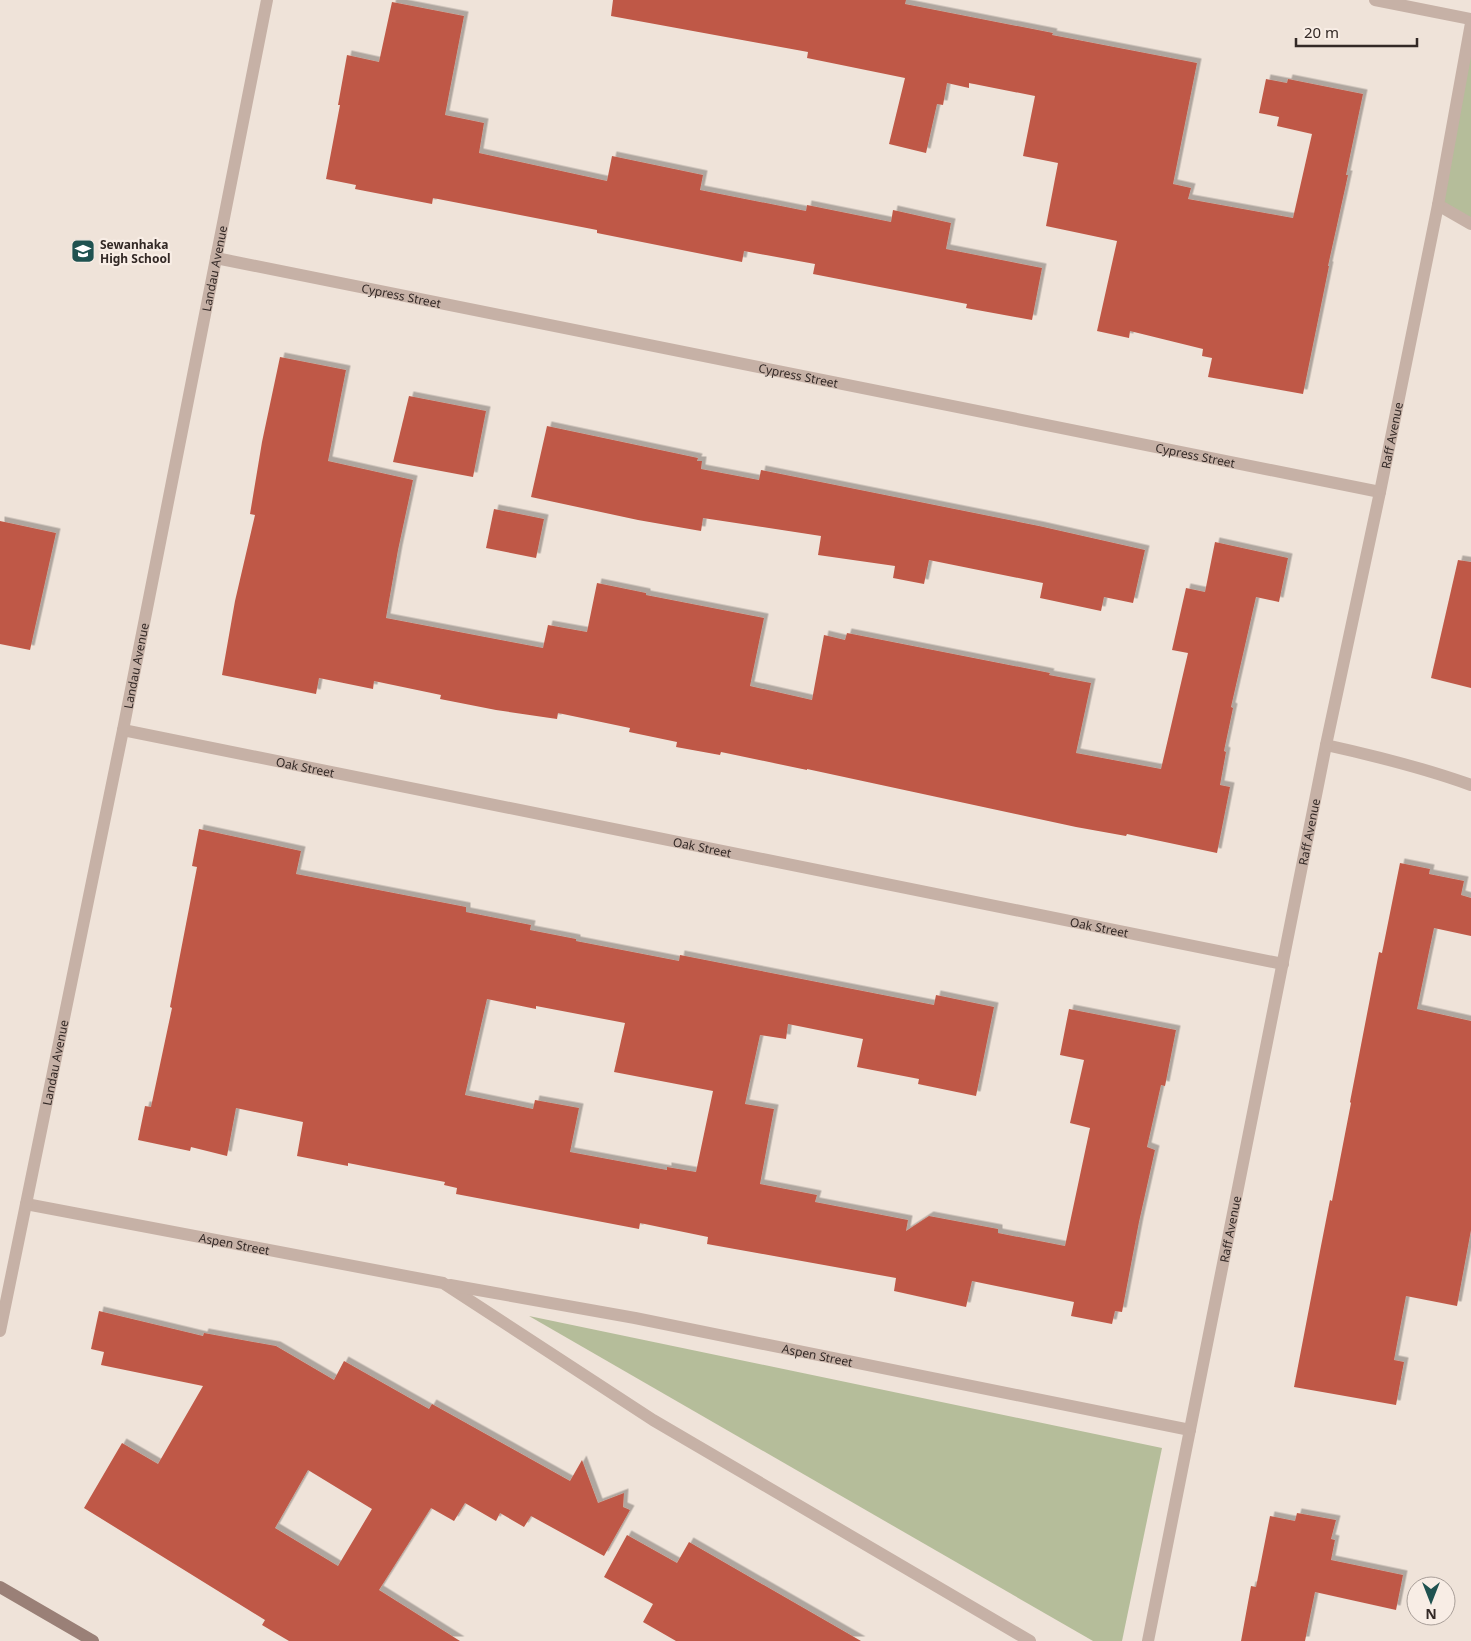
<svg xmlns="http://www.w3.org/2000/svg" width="1471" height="1641" viewBox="0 0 1471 1641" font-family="'Noto Sans',sans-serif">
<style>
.green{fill:#b5bd9a}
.building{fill:#bf5947;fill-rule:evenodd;filter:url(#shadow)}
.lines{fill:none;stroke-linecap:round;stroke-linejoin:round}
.minor{stroke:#c6b1a6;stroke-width:12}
.tertiary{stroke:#c6b1a6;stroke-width:12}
.secondary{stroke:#9a8077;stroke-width:12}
.labels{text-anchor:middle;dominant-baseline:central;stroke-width:4.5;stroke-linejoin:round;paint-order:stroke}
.poi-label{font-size:12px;font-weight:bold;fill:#332926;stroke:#f8ede5;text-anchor:start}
.street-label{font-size:12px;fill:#332926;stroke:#f8ede5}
</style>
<defs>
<filter id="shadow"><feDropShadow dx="4.5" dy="-4.5" stdDeviation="0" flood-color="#0004"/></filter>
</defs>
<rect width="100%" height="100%" fill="#efe3d9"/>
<g class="green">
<polygon points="1471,46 1471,224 1438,205"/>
<polygon points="529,1316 1162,1448 1122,1641 1093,1641"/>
</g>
<g class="building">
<polygon points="613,0 906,0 905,4 1053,33 1052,35 1197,63 1173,184 1191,188 1188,199 1293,218 1312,134 1277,126 1279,117 1259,113 1266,79 1287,83 1288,79 1363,94 1346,175 1348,175 1328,266 1329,266 1303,394 1208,377 1212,358 1202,356 1203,349 1130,331 1129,338 1097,331 1117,241 1046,226 1058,163 1023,156 1035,96 969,83 969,88 947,83 943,105 937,104 926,153 889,144 905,78 807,58 808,52 611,16"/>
<polygon points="392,2 464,16 445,115 484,123 479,153 607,181 612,156 703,175 700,190 806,211 807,205 891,222 893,210 951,223 946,249 1042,268 1032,320 966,308 967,304 813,274 815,264 744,251 742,262 597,233 597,230 433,198 432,204 355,189 356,185 326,179 340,105 338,105 347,55 379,62"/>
<polygon points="280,357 346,370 328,461 413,480 398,550 386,618 543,648 548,625 587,632 597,583 646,593 646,595 764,618 750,686 812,700 824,635 845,640 847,633 1050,673 1049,675 1091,683 1076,753 1161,769 1188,653 1172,650 1186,588 1205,592 1215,542 1288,558 1279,602 1256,597 1231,707 1233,708 1224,751 1226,752 1220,785 1230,787 1217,853 1127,834 1126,836 1076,827 807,769 807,770 721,752 720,755 676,747 677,742 629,732 630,728 558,713 557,719 496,710 440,699 441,695 374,681 373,689 319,678 316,694 222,675 235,601 255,515 250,514 262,442"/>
<polygon points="409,396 486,411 473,477 393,462"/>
<polygon points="547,426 698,458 697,461 702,461 701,469 759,480 761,470 1039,526 1145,550 1133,603 1104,597 1101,611 1040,598 1043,583 929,560 924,584 893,578 895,566 818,555 821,536 703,518 701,531 638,520 531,497"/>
<polygon points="494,509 544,519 536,558 486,548"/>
<polygon points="0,521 56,533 30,650 0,644"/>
<polygon points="1458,560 1471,562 1471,688 1431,678"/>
<path d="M199,829L301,851L296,874L466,907V912L531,925L530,930L576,939V941L679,961L680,955L934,1005L936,995L994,1007L976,1096L918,1084L919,1079L857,1067L863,1039L788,1024L786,1039L760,1035L745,1104L774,1109L760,1184L817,1195L815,1202L908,1220L906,1231L929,1216L998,1229V1233L1065,1246L1090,1128L1070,1123L1084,1060L1060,1055L1069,1009L1176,1030L1165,1086L1161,1085L1147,1147L1155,1150L1139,1222L1122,1312L1115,1311L1112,1324L1071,1316L1074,1302L972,1281L966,1307L894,1291L896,1278L707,1244L708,1237L640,1223L639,1229L456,1194L457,1188L444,1185L445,1182L348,1163V1166L297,1156L303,1122L236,1108L227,1156L191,1147L190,1151L138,1140L145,1106L151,1107L172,1008L170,1007L197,867L192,866ZM487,999L536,1009V1006L625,1023L614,1072L713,1091L696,1172L667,1167V1170L570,1152L579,1108L535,1100L533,1109L465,1095Z"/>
<polygon points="1400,863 1430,869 1429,874 1464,881 1461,895 1471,898 1471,936 1434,928 1417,1009 1471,1021 1471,1230 1457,1306 1406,1296 1394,1360 1404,1362 1396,1405 1294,1387 1320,1251 1330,1200 1332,1201 1351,1103 1350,1102 1367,1014 1379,952 1382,953"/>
<path d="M99,1311L203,1336L204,1333L276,1346L334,1380L344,1361L429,1409L432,1404L570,1481L582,1460L598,1503L624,1493L623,1507L630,1510L604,1556L531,1516L524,1527L500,1513L496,1521L465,1503L454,1521L431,1508L379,1590L460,1641H289L262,1625L265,1620L84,1508L122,1443L158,1464L203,1386L101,1365L104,1352L91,1349ZM308,1470L372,1509L338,1566L275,1528Z"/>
<polygon points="1297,1513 1336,1520 1331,1539 1335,1540 1331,1560 1403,1575 1396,1610 1315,1592 1305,1641 1241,1641 1251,1586 1256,1587 1270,1516 1295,1521"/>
<polygon points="627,1535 677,1563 689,1542 861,1641 676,1641 643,1622 653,1604 604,1577"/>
</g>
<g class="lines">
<g class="minor">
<polyline points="1375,0 1471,19"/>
<polyline points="1438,205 1471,224"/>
<path id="s1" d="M216,258L1380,492"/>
<path id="s2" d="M123,730L1283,964"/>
<path d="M1326,745C1376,756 1424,768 1471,785"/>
<path id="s3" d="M26,1204L443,1283L653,1420L1030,1641"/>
<path id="s4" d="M450,1285L635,1318L1190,1430"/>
<path id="s5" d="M1148,1641L1326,745L1380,492L1438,205L1471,23"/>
</g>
<path class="tertiary" id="s6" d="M0,1331L123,730L267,0"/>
<polyline class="secondary" points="0,1587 93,1641"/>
</g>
<defs>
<g id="school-square" transform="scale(1.25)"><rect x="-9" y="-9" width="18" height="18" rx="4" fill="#1f5250" stroke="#f8ede5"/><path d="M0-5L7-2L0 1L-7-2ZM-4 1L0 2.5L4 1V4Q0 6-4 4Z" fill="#fff"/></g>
</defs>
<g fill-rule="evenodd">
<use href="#school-square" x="83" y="251"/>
</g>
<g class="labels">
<g class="poi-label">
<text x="100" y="244">Sewanhaka<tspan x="100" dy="14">High School</tspan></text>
</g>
<g class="street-label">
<text stroke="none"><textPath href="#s6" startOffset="1084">Landau Avenue</textPath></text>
<text stroke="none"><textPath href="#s1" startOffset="189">Cypress Street</textPath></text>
<text stroke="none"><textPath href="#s1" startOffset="594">Cypress Street</textPath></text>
<text stroke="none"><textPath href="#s5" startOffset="1230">Raff Avenue</textPath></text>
<text stroke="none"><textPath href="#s1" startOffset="999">Cypress Street</textPath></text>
<text stroke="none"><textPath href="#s6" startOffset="679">Landau Avenue</textPath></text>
<text stroke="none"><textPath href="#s2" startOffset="186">Oak Street</textPath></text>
<text stroke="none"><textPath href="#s5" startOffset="825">Raff Avenue</textPath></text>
<text stroke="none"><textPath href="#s2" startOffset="591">Oak Street</textPath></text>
<text stroke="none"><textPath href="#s2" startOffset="996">Oak Street</textPath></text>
<text stroke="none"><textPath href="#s6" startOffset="274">Landau Avenue</textPath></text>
<text stroke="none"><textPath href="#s5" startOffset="420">Raff Avenue</textPath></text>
<text stroke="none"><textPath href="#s3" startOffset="212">Aspen Street</textPath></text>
<text stroke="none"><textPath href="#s4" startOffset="374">Aspen Street</textPath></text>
</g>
</g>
<g transform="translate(1431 1601) rotate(180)"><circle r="24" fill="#f8ede5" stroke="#a99f99"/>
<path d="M0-4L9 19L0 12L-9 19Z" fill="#1f5250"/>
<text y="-8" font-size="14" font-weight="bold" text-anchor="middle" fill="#332926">N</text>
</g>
<path d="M1296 38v8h121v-8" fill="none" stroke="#332926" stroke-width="2.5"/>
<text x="1304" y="38" font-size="15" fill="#332926" stroke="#f8ede5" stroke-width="4" paint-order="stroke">20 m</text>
</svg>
